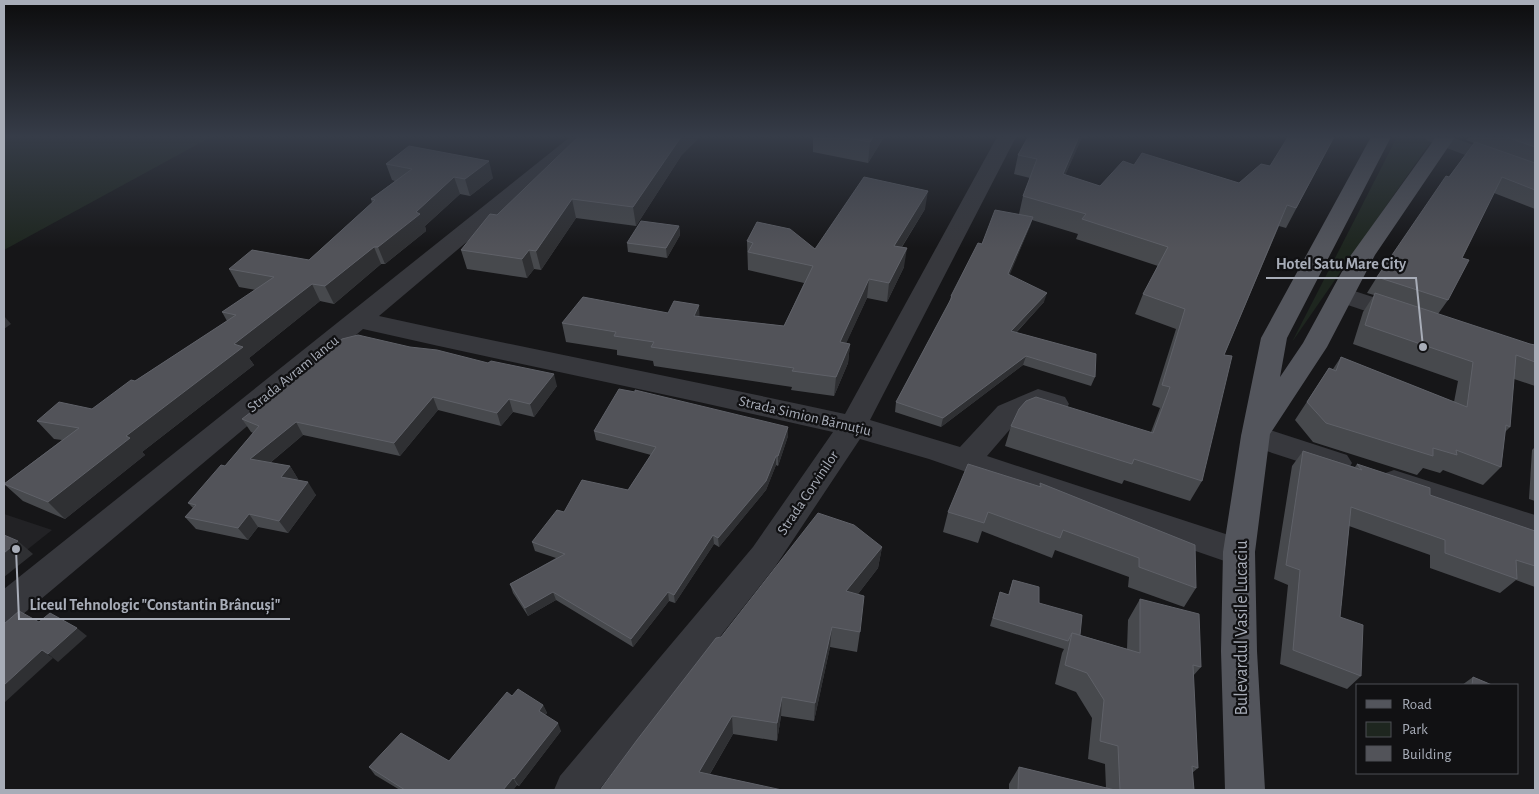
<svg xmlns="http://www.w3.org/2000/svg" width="1539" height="794" viewBox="0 0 1539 794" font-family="'Alegreya Sans',sans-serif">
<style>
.built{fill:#222225}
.green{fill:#1e261f}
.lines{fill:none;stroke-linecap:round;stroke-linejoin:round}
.minor{fill:#37383d;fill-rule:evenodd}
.major{fill:#53555c;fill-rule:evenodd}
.wall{fill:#47494d}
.shaded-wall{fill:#2f3033}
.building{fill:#525359;stroke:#5f6168}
.labels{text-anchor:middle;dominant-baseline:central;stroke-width:4.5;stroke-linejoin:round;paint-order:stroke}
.street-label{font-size:15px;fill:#a8adb8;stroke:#111113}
.near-street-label{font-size:18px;fill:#a8adb8;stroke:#111113}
.leader{fill:none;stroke:#a8adb8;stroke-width:2}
.callout-dot{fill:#a8adb8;stroke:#111113;stroke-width:2}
.callout-label{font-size:16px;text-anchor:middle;font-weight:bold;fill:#a8adb8;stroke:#111113;stroke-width:4.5;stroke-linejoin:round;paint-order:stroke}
</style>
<rect width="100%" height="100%" fill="#161618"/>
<polygon class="built" points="4,514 52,530 4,568"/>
<g class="green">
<polygon points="4,137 211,137 4,250"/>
<polygon points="1397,137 1434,137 1292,342"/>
</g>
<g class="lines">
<g class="minor">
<path d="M570,137H591L379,316C534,350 690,380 845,414L997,137H1016L870,420L960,447L998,406L1038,389L1065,397L1069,404L1065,411L1055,414L1040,410L1018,420L987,456L1250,542L1255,552L1250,562L1239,566L929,459L860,439L775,567L599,790H554L560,776L753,547L833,432C677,396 520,365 363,329L16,620L4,624V589Z"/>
<polygon points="1425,137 1452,137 1535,168 1535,181 1428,141"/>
<polygon points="1342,287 1413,310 1416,316 1413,322 1404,324 1333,300 1330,295 1333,290"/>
<polygon points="1255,425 1347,455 1352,463 1347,471 1337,474 1245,444 1241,436 1245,428"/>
<polygon points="1394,470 1535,515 1535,541 1383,490 1379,482 1383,474"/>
</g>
<polygon class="major" points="1371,137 1391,137 1287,338 1280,377 1303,343 1351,255 1436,137 1455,137 1375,255 1327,347 1270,434 1255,552 1257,651 1265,790 1225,790 1221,651 1223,552 1241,436 1261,338"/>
</g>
<g class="wall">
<polygon points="813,137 884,137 868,163 813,152"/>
<polygon points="1028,137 1086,137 1085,138 1082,137 1065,175 1100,186 1134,165 1239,183 1270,166 1334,137 1286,228 1279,226 1224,355 1202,481 1190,501 1124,480 1122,484 1005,446 1011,426 1151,432 1160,408 1152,405 1176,329 1135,314 1143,294 1158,266 1076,239 1078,234 1032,220 1030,226 1009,275 1044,302 1016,333 1095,377 1091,386 1023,365 941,427 895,412 896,402 949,303 951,296 982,244 1019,214 1023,196 1030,178 1014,174 1018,155"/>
<polygon points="1469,137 1535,137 1535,209 1494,193 1462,258 1448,300 1438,314 1530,344 1535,345 1535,386 1514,379 1510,427 1505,432 1501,467 1483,485 1443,470 1440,473 1423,468 1417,475 1313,442 1295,420 1329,368 1333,369 1341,357 1454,402 1458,381 1353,344 1363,312 1374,295 1367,293 1377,277 1449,177 1474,143 1466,140"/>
<polygon points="681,156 636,226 576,218 541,270 534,269 527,278 467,269 461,250 497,215"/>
<polygon points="386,164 493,178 470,196 460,194 425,226 426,231 385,264 381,264 334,304 320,301 249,358 254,365 142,452 145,455 65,519 23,501 4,484 62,440 54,439 37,421 92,409 227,321 222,312 256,290 239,287 229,269 309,260 372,203 371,199 395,181 392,180"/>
<polygon points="925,209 902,247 904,267 887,302 867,298 846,343 850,344 848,363 834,396 791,390 792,387 654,366 653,361 617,355 617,350 566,342 562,323 668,313 784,326 804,283 748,270 747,241 815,249"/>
<polygon points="679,226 680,235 667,258 628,252 627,243"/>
<polygon points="314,361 557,386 534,417 513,412 501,426 438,410 400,456 303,435 270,463 290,466 298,479 296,480 316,495 288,533 258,527 248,540 196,529 185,517 193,508 188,503 225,466 253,433 251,432 242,419 315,363"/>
<polygon points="594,431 788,436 778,466 776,465 766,490 719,547 714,544 675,603 669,601 633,647 556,600 528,616 513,593 510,584 556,558 535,551 532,542 564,512 628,490 651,455 596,440"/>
<polygon points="1535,447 1535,501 1529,499 1532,450"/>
<polygon points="1303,451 1355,467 1357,464 1430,495 1535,531 1535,587 1516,580 1500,593 1430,568 1430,555 1349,526 1340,617 1361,676 1347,689 1280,664 1288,585 1274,579 1292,466"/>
<polygon points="1040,483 1196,588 1184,607 1128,587 1129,577 1055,550 1052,558 982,531 978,543 943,532 948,512 1039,487"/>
<polygon points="882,547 878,568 858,594 860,632 857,652 830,647 814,721 781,716 777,741 733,734 710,774 600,790 721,637"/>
<polygon points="1013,580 1039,603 1080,635 1127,649 1128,620 1140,599 1201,667 1193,676 1198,768 1192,773 1194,790 1009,790 1009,784 1019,767 1106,788 1105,764 1088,759 1092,718 1076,692 1055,684 1062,653 1064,649 990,626 1000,592 1008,595"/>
<polygon points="1473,677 1492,685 1462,685"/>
<polygon points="512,696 543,705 547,713 545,715 561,731 519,786 517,785 513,790 400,790 375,775 369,767 449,761"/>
</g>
<g class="shaded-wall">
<polygon points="681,137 700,137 681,156 636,226 633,207"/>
<polygon points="873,137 884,137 868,163 870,142"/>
<polygon points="1079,137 1082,137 1057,194 1063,174"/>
<polygon points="489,161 493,178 470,196 465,179"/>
<polygon points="454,177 460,194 425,226 426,231 385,264 378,247"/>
<polygon points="928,191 925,209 891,264 894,246"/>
<polygon points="572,199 576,218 541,270 536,251"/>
<polygon points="1033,217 1030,226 1006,284 1008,274"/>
<polygon points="679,226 680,235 667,258 666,248"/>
<polygon points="374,247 381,264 334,304 325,286"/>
<polygon points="907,248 904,267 887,302 889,283"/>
<polygon points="529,250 534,269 527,278 522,259"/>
<polygon points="869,279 867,298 838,361 840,342"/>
<polygon points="312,284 320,301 249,358 254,365 142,452 145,455 65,519 48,502 234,344"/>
<polygon points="1047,293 1044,302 1008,341 1011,331"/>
<polygon points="699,305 700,324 694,316"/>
<polygon points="4,316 11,324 4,329"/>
<polygon points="850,344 848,363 834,396 836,377"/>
<polygon points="1026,356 1023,365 941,427 943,418"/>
<polygon points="554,374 557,386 534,417 530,404"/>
<polygon points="433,397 438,410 400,456 394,443"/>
<polygon points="509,399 513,412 501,426 497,413"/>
<polygon points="296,422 303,435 259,472 250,459"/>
<polygon points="788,427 788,436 778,466 778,456"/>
<polygon points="776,456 776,465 766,490 719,547 718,538"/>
<polygon points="290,466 298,479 289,490 281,477"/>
<polygon points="308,482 316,495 288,533 279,521"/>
<polygon points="249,514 258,527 248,540 238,528"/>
<polygon points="713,535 714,544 675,603 674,595"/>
<polygon points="18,541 33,554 4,577 4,553"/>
<polygon points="882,547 878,568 844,612 846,591"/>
<polygon points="553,592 556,600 528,616 525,608"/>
<polygon points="668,592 669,601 633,647 631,639"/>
<polygon points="832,627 830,647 814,721 815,703"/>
<polygon points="77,628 87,636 58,662 48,654"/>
<polygon points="42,650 53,658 4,703 4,685"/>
<polygon points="782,697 781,716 777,741 777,723"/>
<polygon points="543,705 547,713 542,718 539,711"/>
<polygon points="732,716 733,734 701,789 699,772"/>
<polygon points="558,723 561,731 519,786 514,779"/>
<polygon points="513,778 517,785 513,790 503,790"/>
</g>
<g class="building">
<polygon points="578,137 681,137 633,207 572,199 536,251 529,250 522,259 461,250 490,214 497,215"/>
<polygon points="841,137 873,137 870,142"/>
<polygon points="1028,137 1079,137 1063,174 1100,186 1123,161 1134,165 1142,153 1239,183 1261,164 1270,166 1288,137 1334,137 1296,208 1287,205 1224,355 1232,356 1202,481 1134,459 1132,464 1011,426 1019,409 1026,401 1036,397 1153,433 1170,387 1162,385 1185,309 1143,294 1168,247 1082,219 1086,214 1023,196 1037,159 1018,155"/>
<polygon points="1506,137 1535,137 1535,147"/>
<polygon points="1475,142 1535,163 1535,190 1502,177 1462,258 1469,260 1448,300 1377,277 1446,176 1449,177"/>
<polygon points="409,146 489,161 465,179 454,177 416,212 420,214 378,247 374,247 325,286 312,284 234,344 243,347 126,436 130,438 48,502 4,484 79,428 37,421 59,402 92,409 131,380 135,381 236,315 222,312 274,277 229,269 252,250 309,260 375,200 371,199 412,169 386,164"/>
<polygon points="864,177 928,191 894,246 907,248 889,283 869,279 840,342 850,344 836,377 792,371 794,368 651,347 654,342 614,336 616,332 562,323 583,297 668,313 674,301 699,305 694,316 784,326 813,266 748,252 753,243 747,241 757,222 790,229 815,249"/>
<polygon points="995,210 1033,217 1008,274 1047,293 1011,331 1096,354 1095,377 1026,356 943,418 896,402 952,297 951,296 978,243 982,244"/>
<polygon points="641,221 679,226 666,248 627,243"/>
<polygon points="1375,293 1530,344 1535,345 1535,362 1516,355 1510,427 1506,425 1501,467 1456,450 1457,455 1433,448 1433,456 1326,423 1307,402 1329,368 1336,371 1341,357 1467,407 1473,362 1365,325"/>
<polygon points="358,335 410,347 437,350 488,363 491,361 554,374 530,404 509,399 497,413 433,397 394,443 296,422 250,459 290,466 281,477 308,482 279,521 249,514 238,528 185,517 196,505 188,503 221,465 225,466 259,426 242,419 316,362 314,361 342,339"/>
<polygon points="619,389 635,392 635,390 788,427 778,456 776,456 766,481 718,538 713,535 674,595 668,592 631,639 553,592 525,608 510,584 565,554 532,542 557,510 564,512 582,480 628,490 656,447 594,431"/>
<polygon points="1303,451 1362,470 1357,464 1430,488 1430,495 1535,531 1535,566 1516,560 1517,579 1445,553 1445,540 1351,507 1340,617 1363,625 1361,676 1293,650 1300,570 1286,565"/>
<polygon points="968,464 1041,487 1040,483 1195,545 1196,588 1139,567 1139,558 1063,530 1060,538 988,512 984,523 948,512"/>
<polygon points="818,513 854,525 882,547 846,591 864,596 860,632 832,627 815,703 782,697 777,723 732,716 699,772 782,790 600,790 637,740 716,638 721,637"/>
<polygon points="4,535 18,541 4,553"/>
<polygon points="1013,580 1039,587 1039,603 1082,615 1080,635 1072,633 1068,641 993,618 1000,592 1009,595"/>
<polygon points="1140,599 1199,614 1201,667 1193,665 1198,768 1192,766 1194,790 1120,790 1118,746 1100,741 1104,700 1087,673 1065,665 1072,633 1140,653"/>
<polygon points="19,611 39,622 50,613 77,628 48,654 42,650 4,685 4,624"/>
<polygon points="1473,677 1492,685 1472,685"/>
<polygon points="518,689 543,705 539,711 558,723 514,779 513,778 503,790 405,790 369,767 401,733 449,761 507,692 512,696"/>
<polygon points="1019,767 1115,790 1018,790"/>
</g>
<linearGradient id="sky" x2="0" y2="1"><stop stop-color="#0c0c0d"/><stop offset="0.55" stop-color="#363c48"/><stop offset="1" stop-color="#363c48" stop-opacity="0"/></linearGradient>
<rect width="1539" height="248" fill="url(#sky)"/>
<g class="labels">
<g class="street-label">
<text transform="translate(293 374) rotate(-39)">Strada Avram Iancu</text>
<text transform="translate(805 416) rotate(13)">Strada Simion Bărnuțiu</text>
<text transform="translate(808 493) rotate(-56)">Strada Corvinilor</text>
</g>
<g class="near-street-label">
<text transform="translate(1242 628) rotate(-90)">Bulevardul Vasile Lucaciu</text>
</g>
</g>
<path class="leader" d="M1423 347L1416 278H1266M16 549L19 619H290"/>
<g class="callout-dot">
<circle cx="1423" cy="347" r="5"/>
<circle cx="16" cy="549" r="5"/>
</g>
<g class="callout-label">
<text x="1341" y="269">Hotel Satu Mare City</text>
<text x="155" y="610">Liceul Tehnologic "Constantin Brâncuși"</text>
</g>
<rect width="1539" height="794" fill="none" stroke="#a8adb8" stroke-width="10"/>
<rect x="1356" y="684" width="162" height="90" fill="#111113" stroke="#4d4f55"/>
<rect x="1366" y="700" width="25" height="8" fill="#53555c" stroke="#4d4f55"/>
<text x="1402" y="709" font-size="15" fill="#a8adb8">Road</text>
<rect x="1366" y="722" width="25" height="15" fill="#1e261f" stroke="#4d4f55"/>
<text x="1402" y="734" font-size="15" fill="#a8adb8">Park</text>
<rect x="1366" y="746" width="25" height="15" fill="#525359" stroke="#4d4f55"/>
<text x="1402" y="759" font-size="15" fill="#a8adb8">Building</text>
</svg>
